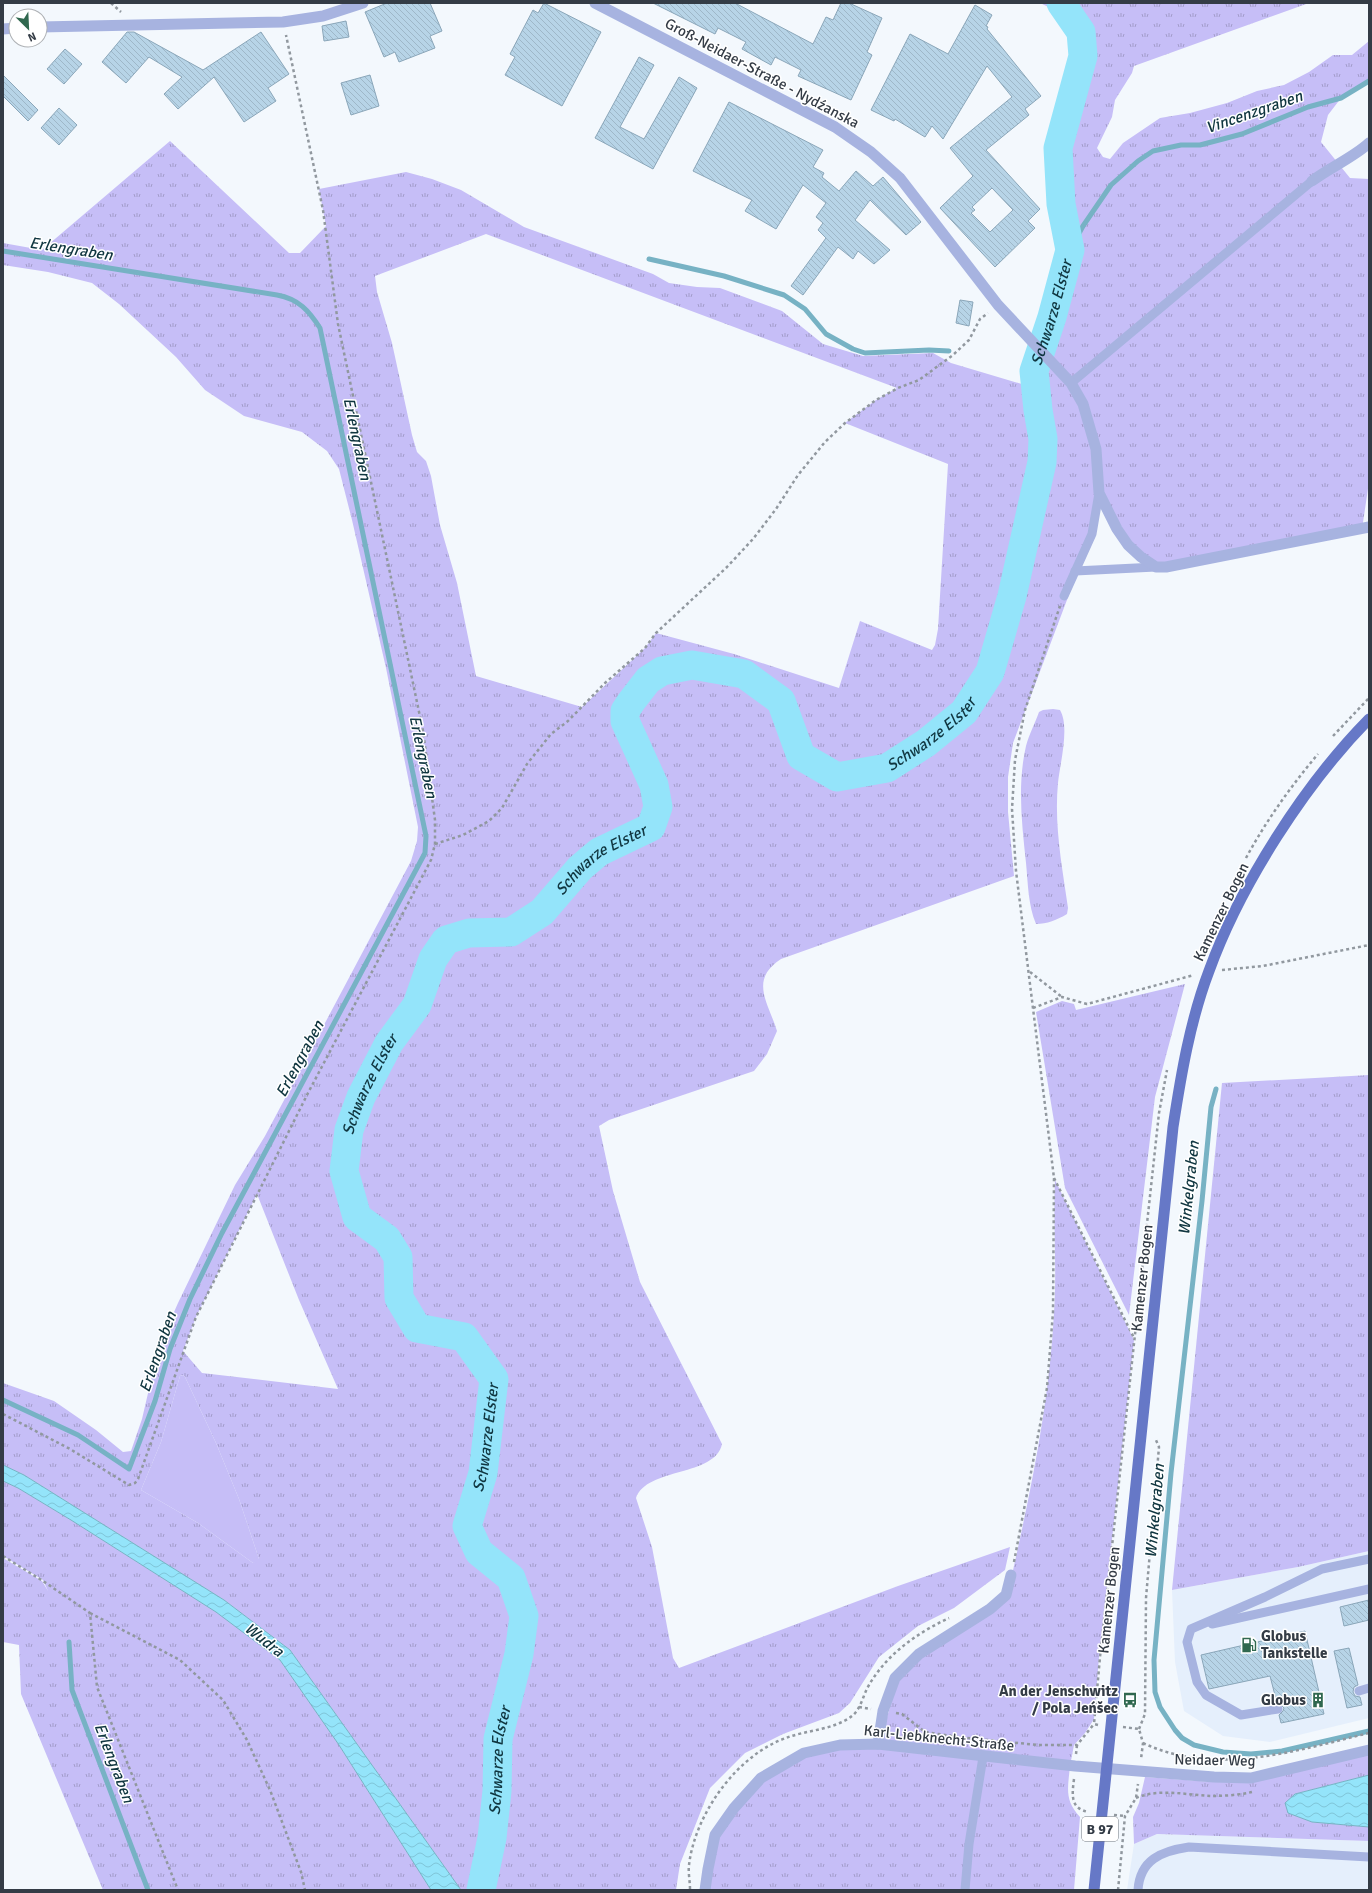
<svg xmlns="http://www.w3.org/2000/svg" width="1372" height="1893" viewBox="0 0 1372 1893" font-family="Signika,sans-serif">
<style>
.built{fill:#e5effc}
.grass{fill:url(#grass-tufts);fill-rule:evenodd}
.garden{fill:#c6bef7}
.water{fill:url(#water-waves);stroke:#77b2c4}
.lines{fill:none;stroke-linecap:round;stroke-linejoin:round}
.stream{stroke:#77b2c4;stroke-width:5}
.river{stroke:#94e4fa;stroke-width:29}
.building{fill:url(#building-back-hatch);stroke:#8aa6b9;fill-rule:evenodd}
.path{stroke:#91989f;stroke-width:2.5;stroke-dasharray:3 3;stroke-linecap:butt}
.service{stroke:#a7b3e0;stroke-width:9}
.minor{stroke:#a7b3e0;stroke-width:11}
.primary{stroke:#6678c7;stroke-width:11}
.labels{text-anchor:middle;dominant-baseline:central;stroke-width:3;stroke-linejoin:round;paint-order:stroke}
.shield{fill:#fff;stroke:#71767e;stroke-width:1}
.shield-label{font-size:14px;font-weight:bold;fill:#343c46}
.street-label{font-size:15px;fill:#343c46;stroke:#fff}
.poi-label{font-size:15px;font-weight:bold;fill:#343c46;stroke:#fff;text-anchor:end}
.water-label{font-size:16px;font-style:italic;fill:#103640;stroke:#fff}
</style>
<defs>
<pattern id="grass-tufts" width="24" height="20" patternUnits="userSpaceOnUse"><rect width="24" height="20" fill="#c6bef7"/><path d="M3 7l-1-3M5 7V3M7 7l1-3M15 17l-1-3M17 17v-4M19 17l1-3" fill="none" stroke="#a29cca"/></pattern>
<pattern id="water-waves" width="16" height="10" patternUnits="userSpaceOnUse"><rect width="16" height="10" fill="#94e4fa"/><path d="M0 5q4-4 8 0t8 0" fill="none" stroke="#80c4d8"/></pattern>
<pattern id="building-back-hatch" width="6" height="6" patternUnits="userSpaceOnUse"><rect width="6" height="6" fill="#b7d4e7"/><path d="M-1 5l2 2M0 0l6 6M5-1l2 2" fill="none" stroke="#9eb7c8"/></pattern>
</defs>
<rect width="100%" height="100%" fill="#f3f8fd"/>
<g class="built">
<polygon points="1369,1551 1369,1718 1270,1742 1223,1736 1184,1711 1175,1662 1172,1590 1298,1567"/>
<polygon points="1157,1834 1369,1841 1369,1890 1127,1890 1134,1844"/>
</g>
<g class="grass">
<path d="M1040,3H1309L1134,66L1132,73L1115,100L1112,117L1097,148L1103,157L1110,159L1123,143L1160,118L1190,113L1227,103L1257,91L1284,85L1309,72L1333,55H1352L1369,41V81L1341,98L1328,115L1321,142L1350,178L1369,179V482L1362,529L1166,567L1141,557L1100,494L1076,576L1013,743L1008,777V812L1014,876L781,959C749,980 768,1002 777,1031L767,1054L754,1071L609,1120L599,1126L613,1191L640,1282L722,1444C715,1477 647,1467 636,1498L652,1547L673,1658L679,1668L898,1586L1010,1547L1005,1570L954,1608L918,1626L879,1657L850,1703L839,1713L783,1734L745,1753L710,1788L680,1864L676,1890H461L290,1650L224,1600L24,1475L3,1465V1383L54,1401L96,1430L123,1452L131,1451L142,1419L159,1346L178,1303L235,1185L265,1136L411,861L417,841L418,827L386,668L352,520L339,469L327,451L302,432L244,416L205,390L176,357L119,304L92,283L48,272L3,265V243L42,250L170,141L289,253H300L326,226L319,189L406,172L432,179L461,190L524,227L653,274L669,283L697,287L720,288L782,311L823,344L863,356L933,353L951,363L1035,388L1034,371L1052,317L1070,250L1061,204L1058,148L1083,56L1080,32L1059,12ZM486,234L897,388L876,400L845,423L948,464L938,629L935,645L932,650L860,621L839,688L734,654L656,633L645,648L582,707L476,676L457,583L440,525L431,476L426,461L417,452L412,435L392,343L377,292L375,276ZM257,1194L299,1300L338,1389L202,1373L183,1351L196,1317ZM183,1375L185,1377L216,1443L239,1499L259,1559L253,1563L198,1523L141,1490L161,1442L180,1376Z"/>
<path d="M1053,709L1060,710C1070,727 1060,763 1058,783C1054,825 1062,866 1068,908L1067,914C1057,920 1047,924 1036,924C1028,905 1028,883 1026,863C1022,825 1017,785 1026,746C1029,735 1035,723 1039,712L1043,710Z"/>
<polygon points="1185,984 1155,1097 1129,1315 1065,1188 1036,1012 1062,1001 1074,1004 1076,1010"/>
<polygon points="1369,1075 1369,1551 1298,1567 1172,1590 1222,1083"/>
<path d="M1055,1180L1134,1340L1099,1657L1094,1719L1085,1733L1074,1745L1070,1766L879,1744L901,1670L1007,1597C1028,1504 1049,1409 1054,1313C1057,1269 1053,1224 1055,1180Z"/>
<polygon points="3,1481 18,1488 71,1520 216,1612 280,1660 339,1745 431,1890 103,1890 21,1694 19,1645 3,1642 3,1558 42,1581 48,1591 43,1580 3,1556"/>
<path d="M840,1745L1070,1766C1068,1788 1064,1800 1080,1817L1074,1890H706L716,1835L762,1778L804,1754Z"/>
<polygon points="1369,1751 1369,1775 1295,1794 1288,1813 1312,1822 1369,1827 1369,1841 1157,1834 1134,1844 1133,1817 1139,1803 1145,1777 1213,1782 1253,1782"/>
</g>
<polygon class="garden" points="183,1375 185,1377 216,1443 239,1499 259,1559 259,1562 253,1563 198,1523 141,1490 161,1442 180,1376"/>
<g class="water">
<polygon points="3,1465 24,1475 224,1600 290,1650 461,1890 431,1890 339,1745 280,1660 216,1612 71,1520 18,1488 3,1481"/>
<polygon points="1369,1775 1369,1827 1312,1822 1288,1813 1285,1803 1295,1794"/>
</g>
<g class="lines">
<g class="stream">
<polyline points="1070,250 1083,226 1111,185 1138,161 1153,151 1181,145 1200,145 1242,134 1308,107 1341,98 1369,81"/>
<path d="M3,251L277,295C299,299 309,311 320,328L426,836L425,853L222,1233L190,1299L170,1349L155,1401L129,1469L78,1435L3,1400"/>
<polyline points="649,259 724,276 784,295 805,309 826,334 853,349 865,353 929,350 949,351"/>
<polyline points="1216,1089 1211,1107 1202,1201 1171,1473 1154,1660 1155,1692 1160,1707 1175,1730 1182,1738 1194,1745 1223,1752 1251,1754 1282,1751 1369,1731"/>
<polyline points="69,1642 72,1690 148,1890"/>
</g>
<path class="river" id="s1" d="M481,1890L492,1838L497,1791L498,1739L519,1654L524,1616L511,1578L479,1552L467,1526L483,1473L494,1379L464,1337L417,1328L399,1298L398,1257L387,1239L357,1217L344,1171L349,1130L361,1097L389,1043L417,1005L433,959L446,940L469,933L511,932L542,912L580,868L599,852L651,827L658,807L654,785L625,721V711L631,702L648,680L662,671L692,665L744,674L781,701L801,756L837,777L887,768L926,743L964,712L990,672L1012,596L1042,462L1043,439L1038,410L1034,371L1052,317L1070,250L1061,204L1058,148L1083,56L1081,32L1061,3"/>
</g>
<g class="building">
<polygon points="387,3 430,3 442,31 430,36 435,48 399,62 395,52 384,57 365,12"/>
<polygon points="544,3 601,32 562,106 505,75 515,57 510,54 533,10 538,13"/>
<polygon points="653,3 735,3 813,44 826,17 833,20 841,3 849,3 882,18 867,52 872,55 851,100 798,76 801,70 775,57 771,65 742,49 746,42 718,28 715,34"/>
<path d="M975,5L992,15L986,26L988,27L987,29L1041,96L1025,109L1029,115L986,150L1040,209L1028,221L1035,228L995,267L940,208L973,176L950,148L1012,97L987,66L943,139L932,126L925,137L895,119L894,121L871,110L910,34L948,54ZM992,188L1013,210L990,232L971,213L975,210L972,207Z"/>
<polygon points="346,21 349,37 324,41 322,26"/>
<polygon points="127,32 134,32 203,70 261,32 289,74 268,88 276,101 244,122 214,77 178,109 164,94 182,77 149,57 126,83 102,62"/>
<polygon points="65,49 82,64 64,84 47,69"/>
<polygon points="639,57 654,65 620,127 644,139 679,77 697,88 653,169 595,138"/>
<polygon points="3,75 38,110 28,121 3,96"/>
<polygon points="370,75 379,106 351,115 341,83"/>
<polygon points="729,102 823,150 813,167 824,173 822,177 839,191 856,171 873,186 883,177 921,222 906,235 870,200 855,220 890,250 874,264 858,251 853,259 838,247 803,295 791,286 826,238 818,230 823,223 816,217 826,203 803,185 776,229 745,211 752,200 693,171"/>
<polygon points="59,108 77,125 59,145 41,128"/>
<polygon points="960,300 973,302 969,326 956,323"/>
<polygon points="1369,1600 1369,1620 1344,1626 1340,1607"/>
<polygon points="1305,1631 1324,1714 1281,1723 1279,1715 1283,1711 1284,1708 1280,1704 1277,1703 1270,1676 1209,1689 1201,1655"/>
<polygon points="1349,1648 1358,1685 1354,1687 1353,1692 1355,1696 1360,1697 1362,1705 1347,1708 1334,1651"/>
</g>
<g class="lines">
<g class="path">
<polyline points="111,3 121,12"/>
<polyline points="1333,736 1369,698"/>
<polyline points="435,844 463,835 489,821 502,808 527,764 551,734 568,721 605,683 645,648 656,633 727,567 753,539 776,509 798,475 825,442 845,423 876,400 898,388 919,380 953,355 969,340 980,319 988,313"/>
<path d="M1246,858C1266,821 1291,786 1318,754"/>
<polyline points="1222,970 1263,966 1369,945"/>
<polyline points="1030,972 1062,997"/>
<polyline points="1033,1008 1062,997 1087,1004 1194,975"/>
<polyline points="1054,1178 1134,1338"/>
<polyline points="3,1414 70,1449 129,1485 135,1483 138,1479 196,1317 308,1093 431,860 435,844 435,820 423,731 338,324 323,210 286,35"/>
<polyline points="3,1556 43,1581 90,1613 97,1687 178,1890"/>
<polyline points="1014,1562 1047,1388 1053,1312 1054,1178 1016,871 1012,809 1015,760 1025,710 1060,606"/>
<polyline points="90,1613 180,1660 223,1700 247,1740 270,1790 301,1872 305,1890"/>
<polyline points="859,1707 871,1709"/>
<polyline points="896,1713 902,1714 925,1732 958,1737 1038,1745 1077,1745 1094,1724"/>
<polyline points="1098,1725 1094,1724 1100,1657 1159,1113 1167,1070"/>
<polyline points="1123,1727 1139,1729 1143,1743 1141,1759"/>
<polyline points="1139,1729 1145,1714 1146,1598 1159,1447 1155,1438"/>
<path d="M1143,1743C1215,1777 1295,1751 1369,1733"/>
<polyline points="1076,1754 1077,1745"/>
<path d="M1074,1779C1072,1795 1070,1809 1089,1812"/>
<path d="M1136,1798C1159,1788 1187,1795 1211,1796C1224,1796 1239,1795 1252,1792"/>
<polyline points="1114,1815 1125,1816"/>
<path d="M690,1889C690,1881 688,1872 689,1865C695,1814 737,1755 786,1738C806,1730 834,1730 852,1716C861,1709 863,1695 869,1685C887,1654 917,1633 949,1618"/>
<polyline points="1118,1890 1125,1816 1136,1798 1138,1784"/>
</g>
<g class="service">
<polyline points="1071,383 1312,181"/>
<polyline points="1075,571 1156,567"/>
<polyline points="1064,596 1092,534 1099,493"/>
<polyline points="1212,1624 1369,1589"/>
<polyline points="1359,1691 1369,1688"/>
<polyline points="1278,1709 1241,1715 1206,1695 1197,1682 1187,1642 1191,1629 1265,1597 1322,1569 1369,1559"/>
<polyline points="965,1890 969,1844 983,1757"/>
<path d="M1138,1890C1140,1860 1161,1851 1189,1847L1369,1857"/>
</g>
<g class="minor">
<polyline points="595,3 835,127 871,152 900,178 998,305 1071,383 1083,404 1096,449 1099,493 1117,529 1128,545 1141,557 1156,567 1166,567 1369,527"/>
<polyline points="40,27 283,22 323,16 363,3"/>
<polyline points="3,29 16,28"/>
<path d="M1312,181C1329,168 1354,157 1369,143"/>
<polyline points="878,1744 883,1711 895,1678 919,1654 990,1609 1006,1595 1011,1575"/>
<polyline points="705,1890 708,1869 715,1835 734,1808 761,1778 804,1753 840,1745 878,1744 1075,1766 1214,1777 1251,1778 1369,1750"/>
</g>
<path class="primary" d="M1094,1890L1173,1127C1181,1075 1190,1021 1209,971C1240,885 1305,784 1369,719"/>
</g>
<defs>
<g id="fuel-bare" transform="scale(1.2)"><path d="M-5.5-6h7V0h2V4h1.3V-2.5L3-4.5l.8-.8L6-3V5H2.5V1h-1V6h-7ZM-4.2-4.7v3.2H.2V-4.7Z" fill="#30684f" stroke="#fff" stroke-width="2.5" paint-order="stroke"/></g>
<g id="bus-bare" transform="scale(1.2)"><path d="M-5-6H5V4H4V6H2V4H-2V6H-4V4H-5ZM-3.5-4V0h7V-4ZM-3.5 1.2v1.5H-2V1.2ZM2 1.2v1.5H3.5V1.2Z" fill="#30684f" stroke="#fff" stroke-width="2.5" paint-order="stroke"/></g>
<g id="building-bare" transform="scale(1.2)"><path d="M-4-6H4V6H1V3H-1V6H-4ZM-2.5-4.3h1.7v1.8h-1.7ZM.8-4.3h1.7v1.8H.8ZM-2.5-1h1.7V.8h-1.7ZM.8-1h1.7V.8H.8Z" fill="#30684f" stroke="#fff" stroke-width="2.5" paint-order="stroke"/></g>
</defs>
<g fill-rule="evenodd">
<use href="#fuel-bare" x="1249" y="1645"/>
<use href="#bus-bare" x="1130" y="1700"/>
<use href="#building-bare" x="1318" y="1700"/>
</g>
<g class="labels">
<rect class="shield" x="1082" y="1817" width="36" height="24" rx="3"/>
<g class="shield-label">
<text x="1100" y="1829">B 97</text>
</g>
<g class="street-label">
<text transform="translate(762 73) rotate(28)">Groß-Neidaer-Straße - Nydźanska</text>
<text transform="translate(1221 912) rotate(-64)">Kamenzer Bogen</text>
<text transform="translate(1142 1278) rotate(-84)">Kamenzer Bogen</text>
<text transform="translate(1109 1600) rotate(-84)">Kamenzer Bogen</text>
<text transform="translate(939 1738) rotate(6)">Karl-Liebknecht-Straße</text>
<text transform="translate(1215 1760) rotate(1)">Neidaer Weg</text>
</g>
<g class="poi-label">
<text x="1261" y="1636" text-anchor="start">Globus<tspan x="1261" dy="17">Tankstelle</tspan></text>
<text x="1118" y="1691">An der Jenschwitz<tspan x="1118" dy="17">/ Pola Jeńšec</tspan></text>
<text x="1306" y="1700">Globus</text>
</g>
<g class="water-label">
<text transform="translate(1254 112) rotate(-19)">Vincenzgraben</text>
<text transform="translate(71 249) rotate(9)">Erlengraben</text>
<text stroke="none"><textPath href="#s1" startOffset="2291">Schwarze Elster</textPath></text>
<text transform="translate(357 439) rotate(78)">Erlengraben</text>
<text stroke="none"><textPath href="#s1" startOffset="1835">Schwarze Elster</textPath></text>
<text transform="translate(423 757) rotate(78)">Erlengraben</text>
<text stroke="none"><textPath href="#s1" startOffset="1259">Schwarze Elster</textPath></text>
<text transform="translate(300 1059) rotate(-62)">Erlengraben</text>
<text stroke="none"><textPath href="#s1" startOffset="911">Schwarze Elster</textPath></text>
<text transform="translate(1189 1188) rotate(-84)">Winkelgraben</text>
<text transform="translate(158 1352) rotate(-71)">Erlengraben</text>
<text stroke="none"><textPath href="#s1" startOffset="479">Schwarze Elster</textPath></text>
<text transform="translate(1155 1511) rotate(-85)">Winkelgraben</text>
<text transform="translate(264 1640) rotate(38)">Wudra</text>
<text stroke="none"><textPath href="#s1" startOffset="131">Schwarze Elster</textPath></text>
<text transform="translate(114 1763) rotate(69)">Erlengraben</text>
</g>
</g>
<rect width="1372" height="1893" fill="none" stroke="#343c46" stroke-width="8"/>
<g transform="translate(28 28) rotate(156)"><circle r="19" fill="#ffffff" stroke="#aeb1b5"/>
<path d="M0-3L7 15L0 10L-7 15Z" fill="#30684f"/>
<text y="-6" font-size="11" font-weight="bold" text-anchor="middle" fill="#343c46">N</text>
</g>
</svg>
